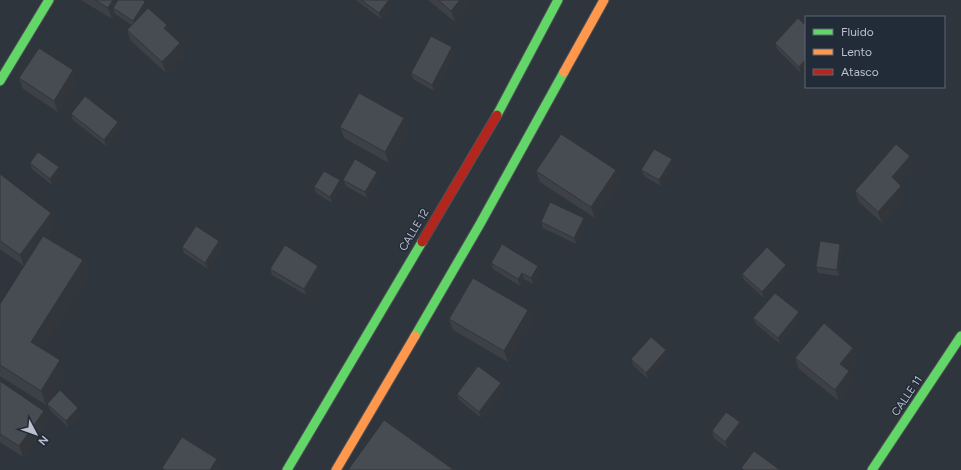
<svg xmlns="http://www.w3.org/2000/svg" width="961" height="470" viewBox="0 0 961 470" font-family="Figtree,sans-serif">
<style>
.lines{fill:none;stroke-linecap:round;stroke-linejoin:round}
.fast-casing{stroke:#4d5157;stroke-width:11}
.slow-casing{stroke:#4d5157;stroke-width:11}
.jam-casing{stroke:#4d5157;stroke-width:11}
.fast{stroke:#63d668;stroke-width:9}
.slow{stroke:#ff974d;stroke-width:9}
.jam{stroke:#b3261e;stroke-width:9}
.wall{fill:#3d4147}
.shaded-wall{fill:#323539}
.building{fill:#474c52;stroke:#323539}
.labels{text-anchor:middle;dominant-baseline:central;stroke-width:3;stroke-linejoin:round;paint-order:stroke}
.street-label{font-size:11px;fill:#bac1cc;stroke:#222b38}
</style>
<rect width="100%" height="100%" fill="#2f353c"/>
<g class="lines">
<g class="fast-casing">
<g id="fast">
<polyline points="0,81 49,0"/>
<polyline points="497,115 558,0"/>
<polyline points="415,336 480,224 564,72"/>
<polyline points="287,470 422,242"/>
<polyline points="872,470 961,336"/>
</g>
</g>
<g class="slow-casing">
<g id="slow">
<polyline points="564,72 604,0"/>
<polyline points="336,470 415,336"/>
</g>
</g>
<g class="jam-casing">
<polyline id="jam" points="422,242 497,115"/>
</g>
<use href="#fast" class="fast"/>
<use href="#slow" class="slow"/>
<use href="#jam" class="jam"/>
</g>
<g class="wall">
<polygon points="81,0 143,0 148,8 170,33 184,54 166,73 131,41 127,30 132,25 115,14 112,19"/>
<polygon points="356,0 396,0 381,19"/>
<polygon points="428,0 466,0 468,6 455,22"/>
<polygon points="806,26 801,73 777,49 775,43"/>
<polygon points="455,53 434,91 413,79 411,73"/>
<polygon points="19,78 77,81 58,112 23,89"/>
<polygon points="71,114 118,122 121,128 106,146 73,120"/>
<polygon points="340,127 408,129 389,163 344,138"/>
<polygon points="910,156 914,167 899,184 905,197 882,223 859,202 855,191"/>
<polygon points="30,163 61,173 52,185 32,169"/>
<polygon points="674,165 661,186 644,176 641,170"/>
<polygon points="616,170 620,181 595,218 540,182 536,171"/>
<polygon points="377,172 379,178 367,198 346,186 343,180"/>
<polygon points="0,174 55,224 46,237 83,260 89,275 42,349 65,374 46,405 0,376 0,304 26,263 24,266 0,249"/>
<polygon points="342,186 332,203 316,193 314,187"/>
<polygon points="541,222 586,224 576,244 543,228"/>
<polygon points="219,241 222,248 208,269 184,253 182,247"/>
<polygon points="842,250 839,276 818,273 816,267"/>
<polygon points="491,263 540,272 533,284 524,279 520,286 493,269"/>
<polygon points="318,266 320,272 306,295 272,275 270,269"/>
<polygon points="788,271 764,298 744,280 742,274"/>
<polygon points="528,310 532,321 508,362 453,330 449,319"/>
<polygon points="753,318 801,318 780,344 756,324"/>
<polygon points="853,348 857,359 848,370 849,371 853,383 839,401 799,369 795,358"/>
<polygon points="666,350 668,356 648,379 633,365 631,359"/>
<polygon points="0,381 48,422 23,457 0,442"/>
<polygon points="501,383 503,390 481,418 459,400 457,394"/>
<polygon points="47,404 81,414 68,427 50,410"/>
<polygon points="740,422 742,429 727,448 714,438 712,431"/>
</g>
<g class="shaded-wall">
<polygon points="113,0 124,0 113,8 115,14 112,19 108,8"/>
<polygon points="389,0 396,0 381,19 379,13"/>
<polygon points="460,0 466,0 468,6 455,22 451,11"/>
<polygon points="145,2 148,8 135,27 133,21"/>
<polygon points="167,25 171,36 164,28"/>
<polygon points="180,43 184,54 166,73 162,62"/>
<polygon points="452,47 455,53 434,91 432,85"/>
<polygon points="806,59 806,68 801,73 799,67"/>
<polygon points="73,70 77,81 58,112 54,101"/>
<polygon points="404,118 408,129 389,163 385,152"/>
<polygon points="118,122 121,128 106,146 104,140"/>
<polygon points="910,156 914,167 896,188 892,177"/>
<polygon points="672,159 674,165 661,186 659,180"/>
<polygon points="59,167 61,173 52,185 50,179"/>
<polygon points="616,170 620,181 595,218 591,207"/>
<polygon points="377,172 379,178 367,198 365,192"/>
<polygon points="340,180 342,186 332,203 330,197"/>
<polygon points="901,186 905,197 882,223 878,212"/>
<polygon points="51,213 55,224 24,266 20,255"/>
<polygon points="584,218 586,224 576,244 574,238"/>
<polygon points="219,241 222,248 208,269 205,263"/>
<polygon points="840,244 842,250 839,276 837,270"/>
<polygon points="83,260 89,275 37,357 31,342"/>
<polygon points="786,265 788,271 764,298 762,292"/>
<polygon points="318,266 320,272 306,295 304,289"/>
<polygon points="538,266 540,272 533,284 531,278"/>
<polygon points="522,273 524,279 520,286 518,279"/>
<polygon points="528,310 532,321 508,362 504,351"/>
<polygon points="799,312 801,318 780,344 778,338"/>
<polygon points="853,348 857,359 844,375 840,364"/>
<polygon points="666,350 668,356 648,379 646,373"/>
<polygon points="60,360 65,374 46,405 41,391"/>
<polygon points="849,371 853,383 839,401 835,390"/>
<polygon points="501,383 503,390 481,418 479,412"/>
<polygon points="78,408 81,414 68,427 66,421"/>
<polygon points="44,411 48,422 23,457 19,446"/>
<polygon points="740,422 742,429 727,448 725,442"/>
<polygon points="217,459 221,470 210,470"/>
</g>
<g class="building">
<polygon points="95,0 113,0 108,8"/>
<polygon points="118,0 143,0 145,2 133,21 113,8"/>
<polygon points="361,0 389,0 379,13"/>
<polygon points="438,0 460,0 451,11"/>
<polygon points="148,8 167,25 164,28 180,43 162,62 127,30"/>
<polygon points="798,18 806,26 806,59 799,67 775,43"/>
<polygon points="431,36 452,47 432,85 411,73"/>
<polygon points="39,48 73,70 54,101 19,78"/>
<polygon points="359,93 404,118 385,152 340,127"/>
<polygon points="85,96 118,122 104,140 71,114"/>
<polygon points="561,134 616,170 591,207 536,171"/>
<polygon points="896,144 910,156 892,177 901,186 878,212 855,191"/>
<polygon points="654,149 672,159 659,180 641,170"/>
<polygon points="38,152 59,167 50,179 30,163"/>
<polygon points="355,159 377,172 365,192 343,180"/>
<polygon points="324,171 340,180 330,197 314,187"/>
<polygon points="0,174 51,213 20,255 0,241"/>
<polygon points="550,202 584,218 574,238 541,222"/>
<polygon points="196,226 219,241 205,263 182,247"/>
<polygon points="43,236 83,260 31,342 60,360 41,391 0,365 0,304"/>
<polygon points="820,241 840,244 837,270 816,267"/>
<polygon points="502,244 538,266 531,278 522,273 518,279 491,263"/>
<polygon points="285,245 318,266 304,289 270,269"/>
<polygon points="767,247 786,265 762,292 742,274"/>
<polygon points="473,278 528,310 504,351 449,319"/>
<polygon points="775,293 799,312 778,338 753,318"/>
<polygon points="824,323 853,348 840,364 849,371 835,390 795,358"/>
<polygon points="651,337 666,350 646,373 631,359"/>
<polygon points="478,366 501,383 479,412 457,394"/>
<polygon points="0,381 44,411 19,446 0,434"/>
<polygon points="60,390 78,408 66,421 47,404"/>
<polygon points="726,412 740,422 725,442 712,431"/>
<polygon points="384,420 454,470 348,470"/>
<polygon points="182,437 217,459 210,470 165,470 162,468"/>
<polygon points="754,451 780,470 744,470 741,468"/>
</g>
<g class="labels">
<g class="street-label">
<text transform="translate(414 230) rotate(-59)">CALLE 12</text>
<text transform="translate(907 396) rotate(-56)">CALLE 11</text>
</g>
</g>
<rect x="805" y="16" width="140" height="72" fill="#222b38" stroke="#5f6773"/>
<rect x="813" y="29" width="20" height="6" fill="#63d668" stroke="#5f6773"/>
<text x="841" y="36" font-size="12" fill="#bac1cc">Fluido</text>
<rect x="813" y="49" width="20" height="6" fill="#ff974d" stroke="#5f6773"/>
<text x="841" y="56" font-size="12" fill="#bac1cc">Lento</text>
<rect x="813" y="69" width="20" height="6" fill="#b3261e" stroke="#5f6773"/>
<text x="841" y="76" font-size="12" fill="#bac1cc">Atasco</text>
<g transform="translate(36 434) rotate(131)" stroke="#222b38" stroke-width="3" paint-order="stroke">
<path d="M0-3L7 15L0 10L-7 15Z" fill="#bac1cc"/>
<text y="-6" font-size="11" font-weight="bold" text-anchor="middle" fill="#bac1cc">N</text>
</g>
</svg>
